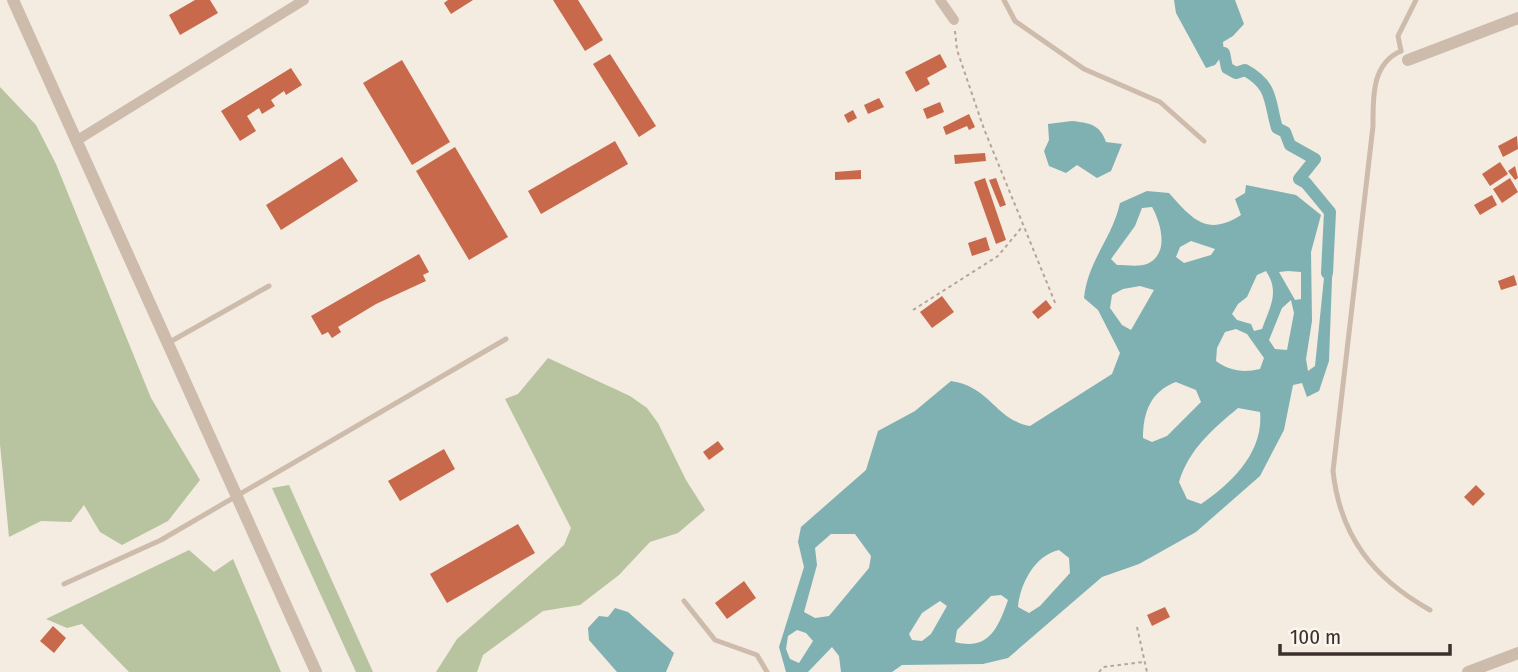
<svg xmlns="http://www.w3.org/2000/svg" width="1518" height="672" viewBox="0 0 1518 672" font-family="'Fira Sans Condensed',sans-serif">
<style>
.green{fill:#b8c4a0}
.water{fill:#7fb0b2;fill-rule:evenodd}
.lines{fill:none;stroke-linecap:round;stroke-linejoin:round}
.canal{stroke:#7fb0b2;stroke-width:12}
.building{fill:#c8694b}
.path{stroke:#b9a596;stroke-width:2;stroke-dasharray:3.5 3.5;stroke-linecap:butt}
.service{stroke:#cdbbac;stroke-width:5}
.minor{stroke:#cdbbac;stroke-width:10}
.tertiary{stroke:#cdbbac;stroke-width:12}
</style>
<rect width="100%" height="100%" fill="#f4ebe1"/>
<g class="green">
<polygon points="0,87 36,125 56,164 151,398 200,480 168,521 122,545 100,532 84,505 71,522 41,521 9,537 0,444"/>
<polygon points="548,358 630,396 647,408 658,423 686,480 705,510 678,533 650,542 619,575 580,605 543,611 483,655 477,672 436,672 457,639 564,545 571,528 505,399 518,394"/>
<polygon points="289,485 373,672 356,672 272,488"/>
<polygon points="189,550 214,572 233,559 281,672 129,672 82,624 67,628 46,619"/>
</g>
<g class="water">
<polygon points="1174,0 1235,0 1244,24 1233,36 1223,42 1224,53 1215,65 1206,68 1176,13"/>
<path d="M1072,121C1089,123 1100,124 1106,142L1122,144L1111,171L1097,178L1077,165L1066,173L1049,166L1044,151L1049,140L1048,124Z"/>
<path d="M1246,185L1296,195L1321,215L1311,252L1312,321L1306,359L1308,371L1315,366L1326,258L1333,251L1329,361L1319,391L1307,397L1302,383L1293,385L1284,430L1260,476L1196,532L1139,564L1102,577L1008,658L983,664L902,665L892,672H841L839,656L832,647L808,672H786L779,647L804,567L798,542L801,527L866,470L878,431L915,411L951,381C991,387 994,419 1030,426L1112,374L1120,353L1098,310L1084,298C1088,260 1112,239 1120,203L1147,191L1169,193C1192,219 1207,237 1241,215L1235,199L1245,193ZM1152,207C1161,223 1170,254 1147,264C1139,267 1126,265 1117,265L1111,259L1135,226L1142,208ZM1191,241L1215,249L1211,255L1184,263L1176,257L1180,247ZM1266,271C1280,292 1270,307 1262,329L1254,331L1251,324L1237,320L1232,314L1238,304L1247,297L1257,275ZM1288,271L1301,272V299L1295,300L1279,272ZM1140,286L1154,290L1131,330L1122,325L1110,308L1112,295L1123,289ZM1291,300L1294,313L1287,350L1275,349L1269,340L1282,308ZM1236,329L1247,334L1264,358L1260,369C1243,373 1230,371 1216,361L1217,348L1225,332ZM1176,382L1196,390L1201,402L1167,436L1152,442L1143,438C1143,412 1151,391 1176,382ZM1238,408L1260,412C1264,452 1232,483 1201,504L1187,499L1179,482C1189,449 1213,429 1238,408ZM831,534H855L871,556L869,568L829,616L815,618L804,612L817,565L815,548ZM1059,550L1069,558L1070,573L1040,606L1029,613L1018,607C1020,584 1035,555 1059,550ZM1001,595L1008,600C998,628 989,651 955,642L957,630L991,596ZM940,601L947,606L931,634L922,641L912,640L909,634L922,613ZM797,630L806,633L813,641L799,663L790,659L786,649L788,636Z"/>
<polygon points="615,608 628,612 674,653 666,672 617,672 589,640 588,628 599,616 608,617"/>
</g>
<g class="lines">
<path class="canal" d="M1224,53L1227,68L1236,73L1245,70C1274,86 1269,102 1277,128L1285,132L1290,145L1315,159L1299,179L1306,183L1330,212L1327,273"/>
</g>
<g class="building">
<polygon points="195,0 210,0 218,13 180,35 169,15"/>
<polygon points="448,0 473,0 451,14 444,3"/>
<polygon points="553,0 578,0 603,40 585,51"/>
<polygon points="610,54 656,126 639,137 593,64"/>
<polygon points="940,54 947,67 927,78 930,84 916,92 905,72"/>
<polygon points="402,60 450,142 412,165 363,83"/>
<polygon points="291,68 302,85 286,95 284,91 271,100 275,106 262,114 259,108 247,116 256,131 240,141 221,111"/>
<polygon points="879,98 884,107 868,114 864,105"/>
<polygon points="940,102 944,112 927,119 923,109"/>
<polygon points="853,110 857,118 848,123 844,115"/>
<polygon points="969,114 975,127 969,130 967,126 946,135 943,127"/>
<polygon points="1517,136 1518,149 1503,157 1498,146"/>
<polygon points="615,141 628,164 541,214 528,191"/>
<polygon points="455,147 508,237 469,260 416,171"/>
<polygon points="985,153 986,161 955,164 954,155"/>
<polygon points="342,157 358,181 281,230 266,205"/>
<polygon points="1500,162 1508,174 1490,186 1482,174"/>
<polygon points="1515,166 1518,178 1515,180 1508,171"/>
<polygon points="861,170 861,179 835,180 835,172"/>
<polygon points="985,178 1006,240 996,244 974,182"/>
<polygon points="996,178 1006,205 1000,207 989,180"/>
<polygon points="1510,178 1518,192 1502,203 1493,189"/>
<polygon points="1492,195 1497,205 1480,215 1474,205"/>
<polygon points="986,237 990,250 972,256 968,243"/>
<polygon points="419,254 429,272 423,275 426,281 376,304 338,327 341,332 332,338 328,332 322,335 311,316"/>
<polygon points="1514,275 1517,285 1501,290 1498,281"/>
<polygon points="942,296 954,312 932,328 920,312"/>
<polygon points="1046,300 1052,308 1038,319 1032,312"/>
<polygon points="718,441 724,449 709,460 703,452"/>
<polygon points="444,449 455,469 400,501 388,481"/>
<polygon points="1476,485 1485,494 1473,506 1464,497"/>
<polygon points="518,524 535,553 447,603 430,574"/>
<polygon points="744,581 756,598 727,619 715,603"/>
<polygon points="1165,607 1170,617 1152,626 1147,615"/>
<polygon points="53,626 66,638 54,653 40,641"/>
</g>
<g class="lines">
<g class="path">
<polyline points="955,31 957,50 984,129 1056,305"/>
<polyline points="913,310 998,256 1022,227"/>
<polyline points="1137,627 1147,672"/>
<polyline points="1099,672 1103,667 1143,662"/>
</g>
<g class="service">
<polyline points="1004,0 1015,21 1084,69 1160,102 1204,141"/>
<path d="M1401,51C1371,64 1373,99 1373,126L1333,471C1340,536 1373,578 1430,610"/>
<polyline points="1401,51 1398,36 1416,0"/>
<polyline points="168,343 269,286"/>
<polyline points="64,584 161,540 506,339"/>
<polyline points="684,601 715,640 757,655 767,672"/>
</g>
<g class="minor">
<polyline points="940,0 954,20"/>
<polyline points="76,141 304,0"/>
</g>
<g class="tertiary">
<polyline points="13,0 316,672"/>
<polyline points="1408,60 1518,18"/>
<polyline points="1468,672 1518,653"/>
</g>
</g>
<path d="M1280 644v10h170v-10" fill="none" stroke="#3b302b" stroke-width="3.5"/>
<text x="1290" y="644" font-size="21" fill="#3b302b" stroke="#fbf5ee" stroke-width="5" paint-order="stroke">100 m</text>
</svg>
